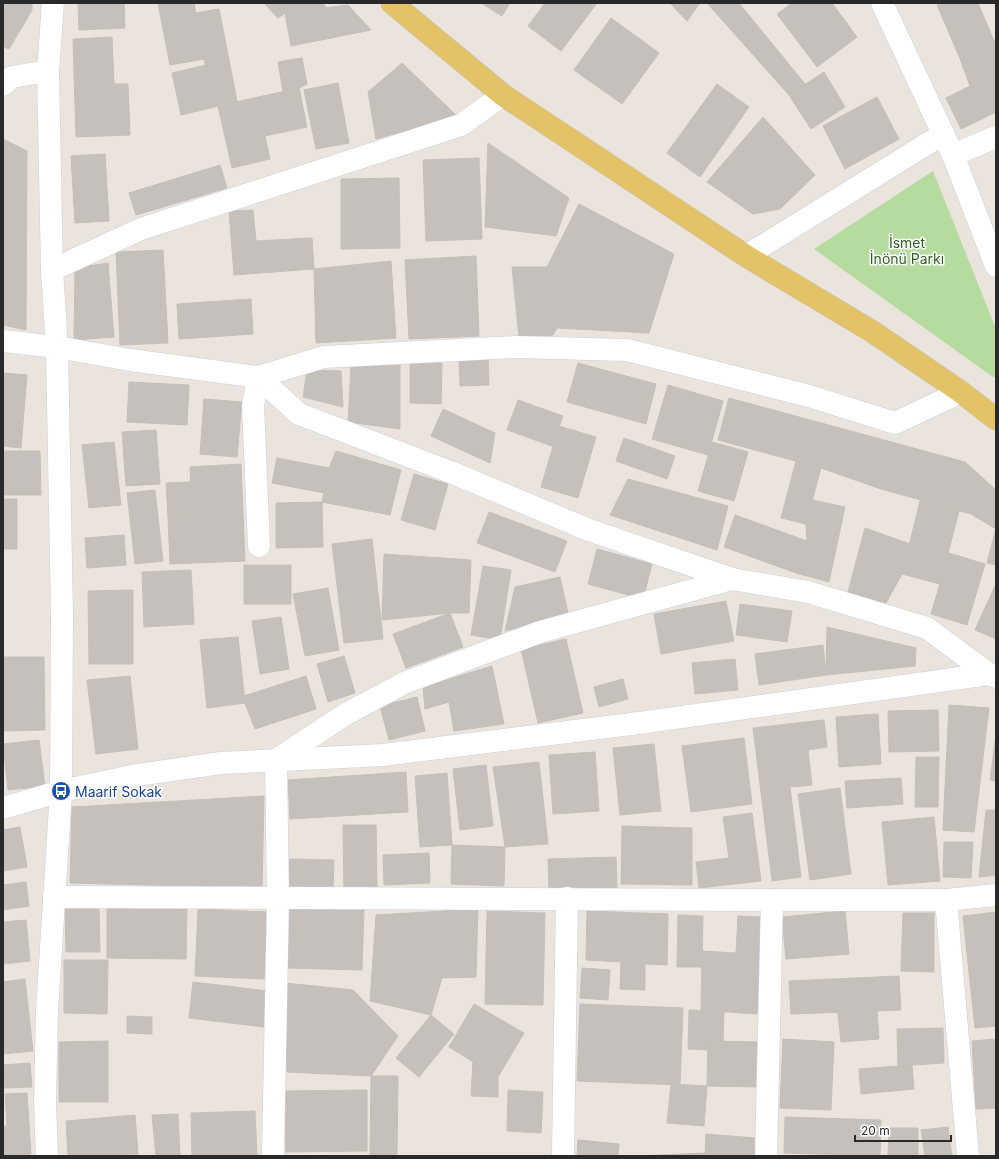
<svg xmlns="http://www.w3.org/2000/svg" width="999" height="1159" viewBox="0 0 999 1159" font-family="Inter,sans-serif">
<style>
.green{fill:#b5dc9e}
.building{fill:#c5c0bc;stroke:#c5bfb6}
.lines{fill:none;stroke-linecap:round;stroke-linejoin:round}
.minor-casing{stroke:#cbced9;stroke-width:23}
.major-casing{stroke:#c3c3c3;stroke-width:23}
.minor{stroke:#fff;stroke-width:22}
.major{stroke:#e3c268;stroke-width:22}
.labels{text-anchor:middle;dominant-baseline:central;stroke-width:3;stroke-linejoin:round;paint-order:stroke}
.park-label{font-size:14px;fill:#305f20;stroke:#fff}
.transit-label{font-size:14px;fill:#164399;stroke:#fff;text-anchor:start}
</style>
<rect width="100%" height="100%" fill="#eae4dc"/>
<polygon class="green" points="933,171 996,329 996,375 993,377 814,249"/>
<g class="building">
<polygon points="3,3 32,3 32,10 9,49 3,46"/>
<polygon points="78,3 124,3 125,28 79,30"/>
<polygon points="158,3 194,3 204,59 170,65"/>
<polygon points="264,3 322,3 327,8 285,13 278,18"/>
<polygon points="481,3 510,3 502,16"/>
<polygon points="545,3 597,3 561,51 528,26"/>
<polygon points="670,3 700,3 687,21"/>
<polygon points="707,3 739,3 805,84 789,95"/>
<polygon points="792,3 832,3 857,37 817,67 777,14"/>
<polygon points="941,3 978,3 994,41 959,56 937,5"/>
<polygon points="348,5 371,30 291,46 285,13"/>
<polygon points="219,9 237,101 215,107 204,59 196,13"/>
<polygon points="611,18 659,53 622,104 574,70"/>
<polygon points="112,37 114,84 128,84 130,135 76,137 73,39"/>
<polygon points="996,40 996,112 961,129 946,98 970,86 959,56"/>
<polygon points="302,58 307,84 299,88 283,91 278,62"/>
<polygon points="402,63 457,116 376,139 368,92"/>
<polygon points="206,65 215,107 181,115 172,73"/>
<polygon points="824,72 845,107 811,129 789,95"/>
<polygon points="338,83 349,143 316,149 304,90"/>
<polygon points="717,84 749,107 700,177 667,153"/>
<polygon points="299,88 307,127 265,136 270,159 232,168 218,106"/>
<polygon points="877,97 899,139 845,169 823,126"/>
<polygon points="763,117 815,175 780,209 753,214 707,182"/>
<polygon points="3,139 27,151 26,330 3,325"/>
<polygon points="488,143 569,198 556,236 485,227"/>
<polygon points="105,154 109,221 75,223 71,156"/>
<polygon points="479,158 482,239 426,241 423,160"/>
<polygon points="220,165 227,188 136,215 129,193"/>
<polygon points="399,178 400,248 341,249 341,179"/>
<polygon points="579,204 674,254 649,333 557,328 547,267"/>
<polygon points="253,210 256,241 312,238 314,269 234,275 229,211"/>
<polygon points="163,250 168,343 120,345 116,252"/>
<polygon points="476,256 479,336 409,339 405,260"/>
<polygon points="391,261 396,338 316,343 314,269"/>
<polygon points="108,263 114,337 74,340 75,268"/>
<polygon points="512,267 547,267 557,328 553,335 519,337"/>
<polygon points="251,299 253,334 179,339 177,304"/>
<polygon points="488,357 489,385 460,386 459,358"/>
<polygon points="410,362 442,363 441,404 410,403"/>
<polygon points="578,363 656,384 646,424 567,402"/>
<polygon points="400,365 400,429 348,422 351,367"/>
<polygon points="307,370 341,371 343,407 303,397"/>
<polygon points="3,373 27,375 21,448 3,446"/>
<polygon points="129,382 189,385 187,425 127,422"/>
<polygon points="668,385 723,401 708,455 652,439"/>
<polygon points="729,398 965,462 996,490 996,529 971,514 881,489 821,468 718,440"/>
<polygon points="204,399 242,402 237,457 200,454"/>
<polygon points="518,400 563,416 552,446 507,430"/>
<polygon points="443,409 495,433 490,463 431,436"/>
<polygon points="559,426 596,437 578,498 541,487"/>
<polygon points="156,430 160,484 126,486 122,432"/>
<polygon points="624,438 675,456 667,479 616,461"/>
<polygon points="114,442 121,505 89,508 82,445"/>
<polygon points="712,442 748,452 734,501 698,491"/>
<polygon points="3,451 40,451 41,495 3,495"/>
<polygon points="336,451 401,470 390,515 322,502 329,468"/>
<polygon points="277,458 329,468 324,493 272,483"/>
<polygon points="796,461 821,468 806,524 781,518"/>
<polygon points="241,464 245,561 170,564 168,516 192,515 190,467"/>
<polygon points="414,474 448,484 435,530 401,520"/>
<polygon points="628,479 728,506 717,550 610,515"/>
<polygon points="191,482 192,515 168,516 166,483"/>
<polygon points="155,490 163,561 135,564 127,493"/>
<rect x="3" y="499" width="14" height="50"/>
<polygon points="812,500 845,507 829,582 796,573 807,541 806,524"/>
<polygon points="920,501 959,511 940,584 902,574"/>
<polygon points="322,502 323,547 276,548 276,503"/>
<polygon points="489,512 567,541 555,572 477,543"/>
<polygon points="735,515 807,541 796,573 724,547"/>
<polygon points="865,528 910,544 902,574 886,603 848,592"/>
<polygon points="996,528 996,565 987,563"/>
<polygon points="124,535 126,565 87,568 85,538"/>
<polygon points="372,539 383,639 344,643 332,544"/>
<polygon points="597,549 652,564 643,599 588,584"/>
<polygon points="949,553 985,564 967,625 931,614"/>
<polygon points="384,554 471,560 469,613 450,613 382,620"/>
<rect x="244" y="565" width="47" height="39"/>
<polygon points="483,566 511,570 500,640 471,635"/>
<polygon points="191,570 194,624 144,627 142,572"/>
<polygon points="560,577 568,613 505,631 515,587"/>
<polygon points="995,586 996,586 996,639 975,630"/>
<polygon points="328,588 339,650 305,656 293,594"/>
<polygon points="133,590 133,664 89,664 88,591"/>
<polygon points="726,601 734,641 661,654 654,614"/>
<polygon points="740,604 792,611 787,642 736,635"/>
<polygon points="450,613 463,647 406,668 393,634"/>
<polygon points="281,617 289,669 260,674 252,621"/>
<polygon points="827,627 916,648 915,666 826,675"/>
<polygon points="238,637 245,703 207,708 200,640"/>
<polygon points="566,639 583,713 538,723 521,649"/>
<polygon points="823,645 826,675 759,685 755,654"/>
<polygon points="344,656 355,693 328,702 317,664"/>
<polygon points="3,657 44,657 45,730 3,731"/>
<polygon points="735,659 738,690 695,694 692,663"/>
<polygon points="492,666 504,724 454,731 449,702 425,709 423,687"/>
<polygon points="130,676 138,749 96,754 87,680"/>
<polygon points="306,676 316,709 255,729 245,703 244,696"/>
<polygon points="623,679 628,699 599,707 594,687"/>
<polygon points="417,697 425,731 389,740 380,706"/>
<polygon points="949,705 989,708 974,832 943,830"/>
<polygon points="938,710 939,751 889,752 888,711"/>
<polygon points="878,714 881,764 839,767 836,717"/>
<polygon points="824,720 827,747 808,750 812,785 790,787 801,877 772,881 753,728"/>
<polygon points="996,735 996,781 990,780"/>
<polygon points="744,738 752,804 691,812 682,746"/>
<polygon points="39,740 45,786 8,790 3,744"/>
<polygon points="654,744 661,811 620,815 613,748"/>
<polygon points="595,752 599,811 553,814 549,755"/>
<polygon points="916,757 939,757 938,807 915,807"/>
<polygon points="539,762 548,844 505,847 493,767"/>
<polygon points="486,765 493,826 460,830 453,769"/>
<polygon points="406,772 408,812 290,819 288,780"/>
<polygon points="447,773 452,845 420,847 415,776"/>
<polygon points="901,778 903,804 847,808 845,781"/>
<polygon points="840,788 851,874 810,880 798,794"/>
<polygon points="264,796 262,888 70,883 72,807"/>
<polygon points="986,810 996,810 996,875 979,877"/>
<polygon points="752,813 761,881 699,888 696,862 729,858 723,817"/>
<polygon points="934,817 940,881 888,885 882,822"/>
<polygon points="343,825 376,825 377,887 344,888"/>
<polygon points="622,826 692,828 692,885 621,884"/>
<polygon points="20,827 27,867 3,871 3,830"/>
<polygon points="944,842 973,842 971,878 943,877"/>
<polygon points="452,845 505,847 504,886 451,884"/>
<polygon points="429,853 430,883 384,885 383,855"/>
<polygon points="616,857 617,888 549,889 548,859"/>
<polygon points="289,859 334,860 333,891 288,891"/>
<polygon points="26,882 29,906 3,910 3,885"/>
<polygon points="107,905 187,906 186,959 107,958"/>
<polygon points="288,907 364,908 362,970 287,968"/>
<polygon points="65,909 99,909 100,952 66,952"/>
<polygon points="198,909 267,912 264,979 195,976"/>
<polygon points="478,909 476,977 442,978 431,1015 370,1001 376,915"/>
<polygon points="487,911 545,913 543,1005 485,1004"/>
<polygon points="587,911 668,914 667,965 645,964 645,990 620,989 621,962 586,960"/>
<polygon points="845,911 849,954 786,959 782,917"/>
<polygon points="996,912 996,1026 975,1028 963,916"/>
<polygon points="903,913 934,913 934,972 901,971"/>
<polygon points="678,915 703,916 702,967 677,967"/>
<polygon points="738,916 762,917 757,1014 701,1010 702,951 736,953"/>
<polygon points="26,920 30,961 3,964 3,922"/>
<polygon points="64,960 108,960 107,1014 64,1013"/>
<polygon points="582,968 610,970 608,1000 580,998"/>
<polygon points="899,976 901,1010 791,1014 789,981"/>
<polygon points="25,979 33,1051 3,1054 3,982"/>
<polygon points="193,982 268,991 264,1027 189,1018"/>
<polygon points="285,983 353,990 398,1036 371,1076 287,1072"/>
<polygon points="474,1004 524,1033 498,1077 449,1047"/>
<polygon points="580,1004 683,1008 680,1085 577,1081"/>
<polygon points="689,1010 724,1011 723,1042 708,1041 708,1050 688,1049"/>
<polygon points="877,1010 879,1039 841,1042 838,1013"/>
<polygon points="431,1015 454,1034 419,1077 396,1058"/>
<polygon points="127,1016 152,1017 152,1034 127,1033"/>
<polygon points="943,1028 944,1063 898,1066 897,1029"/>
<polygon points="783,1039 834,1042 831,1110 780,1108"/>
<polygon points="996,1039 996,1108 976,1109 972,1041"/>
<polygon points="108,1041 108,1102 59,1102 59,1042"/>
<polygon points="708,1041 759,1042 758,1087 707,1086"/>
<polygon points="473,1062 498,1077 498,1097 471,1096"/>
<polygon points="30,1063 32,1087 5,1088 3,1065"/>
<polygon points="912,1065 914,1089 861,1094 859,1069"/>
<polygon points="371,1076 398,1076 397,1156 370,1156"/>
<polygon points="671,1084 707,1086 704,1126 667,1123"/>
<polygon points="367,1090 367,1151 286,1152 285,1091"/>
<polygon points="508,1090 543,1092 541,1133 507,1131"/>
<polygon points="27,1093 31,1154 3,1156 3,1126 7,1126 5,1094"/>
<polygon points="255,1111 257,1156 192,1156 191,1113"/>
<polygon points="178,1114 180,1156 156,1156 152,1115"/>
<polygon points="135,1115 138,1154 68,1156 66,1121"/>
<polygon points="785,1117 881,1120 880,1156 784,1153"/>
<polygon points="948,1127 952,1156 925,1156 921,1130"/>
<polygon points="889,1128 918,1128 918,1156 888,1156"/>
<polygon points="706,1134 756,1138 755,1156 705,1156"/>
<polygon points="578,1140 619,1144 618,1156 577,1156"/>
<polygon points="705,1153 705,1156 637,1156"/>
</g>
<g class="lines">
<g class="minor-casing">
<g id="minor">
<polyline points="882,3 953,155 996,266"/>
<polyline points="3,85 12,77 48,71"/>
<polyline points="953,155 996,137"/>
<polyline points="746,256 943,134"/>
<polyline points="52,270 141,229 461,125 503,95"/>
<polyline points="3,341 57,347 130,360 258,377 324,357 516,347 627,350 809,396 895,423 961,392"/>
<polyline points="258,377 299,414 453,473 589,530 732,579 808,592 927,628 989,674 996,677"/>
<polyline points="258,377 253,406 259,546"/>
<polyline points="3,808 61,791 137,775 221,763 383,755 639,723 989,674"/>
<polyline points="54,897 772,900 946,900 996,895"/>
<polyline points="946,900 968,1156"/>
<polyline points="47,1156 45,1103 47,1011 61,791 62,617 57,347 52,270 48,71 53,3"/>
<polyline points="273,1156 278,899 276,760 346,714 404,683 540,632 732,579"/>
<polyline points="563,1156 567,898"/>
<polyline points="766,1156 772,900"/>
</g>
</g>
<g class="major-casing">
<polyline id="major" points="392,3 503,95 746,256 873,332 961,392 996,419"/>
</g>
<use href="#minor" class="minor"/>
<use href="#major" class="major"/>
</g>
<defs>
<g id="bus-disc" transform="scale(1)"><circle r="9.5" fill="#1a4fb4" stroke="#fff"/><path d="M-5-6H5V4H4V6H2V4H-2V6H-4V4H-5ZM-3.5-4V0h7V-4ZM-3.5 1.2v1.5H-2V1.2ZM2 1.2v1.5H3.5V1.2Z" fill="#fff"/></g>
</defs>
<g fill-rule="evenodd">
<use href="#bus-disc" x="61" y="791"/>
</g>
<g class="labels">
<g class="park-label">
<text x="907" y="242">İsmet<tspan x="907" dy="16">İnönü Parkı</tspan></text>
</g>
<g class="transit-label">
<text x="75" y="791">Maarif Sokak</text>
</g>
</g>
<rect width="999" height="1159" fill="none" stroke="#292929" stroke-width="8"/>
<path d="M855 1135v6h96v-6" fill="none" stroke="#292929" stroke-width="2"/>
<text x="861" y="1135" font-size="12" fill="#292929" stroke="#ffffff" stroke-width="3" paint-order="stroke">20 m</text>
</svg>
